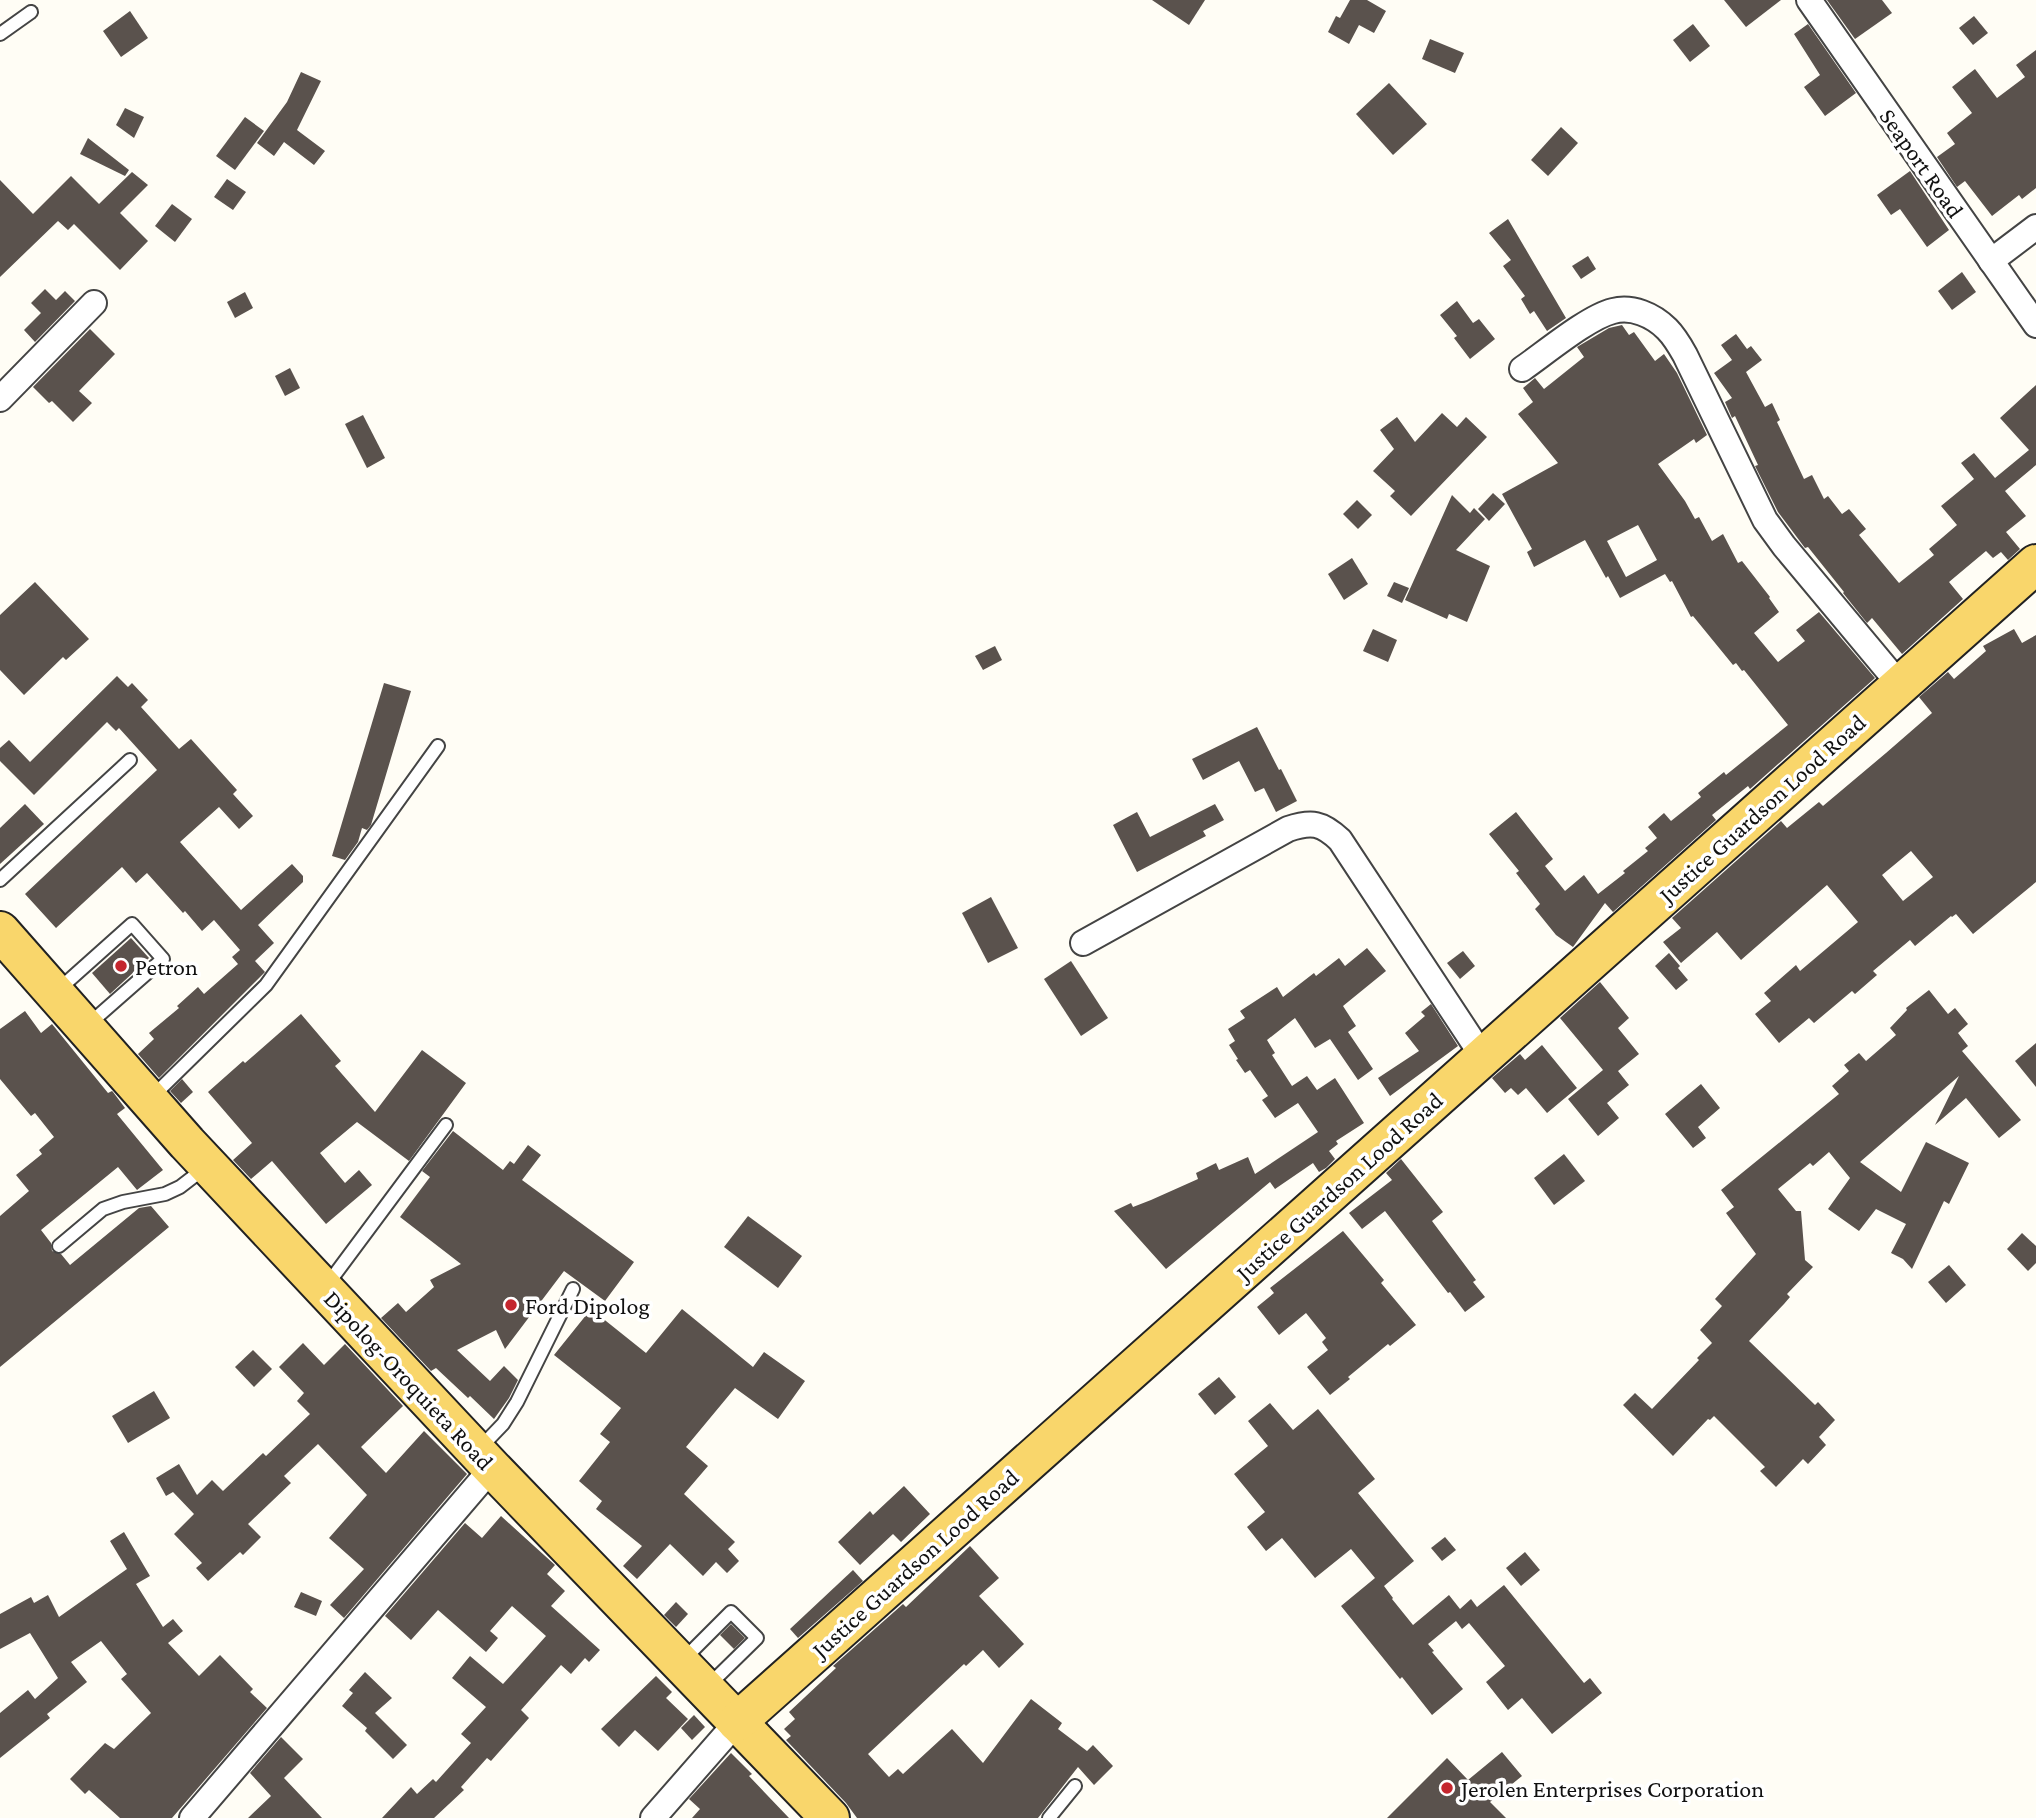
<svg xmlns="http://www.w3.org/2000/svg" width="2036" height="1818" viewBox="0 0 2036 1818" font-family="'Crimson Pro',serif">
<style>
.building{fill:#5a524d;fill-rule:evenodd}
.lines{fill:none;stroke-linecap:round;stroke-linejoin:round}
.lane-casing{stroke:#444;stroke-width:16}
.street-casing{stroke:#444;stroke-width:28}
.primary-casing{stroke:#222;stroke-width:42}
.lane{stroke:#fff;stroke-width:12}
.street{stroke:#fff;stroke-width:24}
.primary{stroke:#f9d66b;stroke-width:38}
.poi-dot{fill:#c4262e;stroke:#fff;stroke-width:2.5}
.labels{text-anchor:middle;dominant-baseline:central;stroke-width:7;stroke-linejoin:round;paint-order:stroke}
.street-label{font-size:24px;fill:#111;stroke:#fff}
.poi-label{font-size:24px;fill:#111;stroke:#fff;text-anchor:start}
</style>
<rect width="100%" height="100%" fill="#fffdf5"/>
<g class="building">
<polygon points="1152,0 1205,0 1189,25"/>
<polygon points="1350,0 1367,0 1386,11 1374,33 1359,25 1349,44 1328,32 1336,16 1340,18"/>
<polygon points="1724,0 1781,0 1746,27"/>
<polygon points="1827,0 1882,0 1892,13 1855,39"/>
<polygon points="130,11 148,38 121,57 103,31"/>
<polygon points="1974,16 1988,33 1973,45 1959,28"/>
<polygon points="1693,24 1710,46 1690,62 1673,40"/>
<polygon points="1808,24 1856,93 1825,116 1804,87 1820,75 1794,34"/>
<polygon points="1430,39 1464,53 1455,73 1422,59"/>
<polygon points="2036,50 2036,188 2022,199 2019,195 1992,216 1965,181 1957,187 1937,157 1955,144 1947,133 1972,113 1952,87 1975,69 1997,98 2025,77 2016,65"/>
<polygon points="301,72 321,81 297,130 325,151 314,165 284,142 274,156 257,143 287,102"/>
<polygon points="1389,83 1427,124 1393,155 1356,114"/>
<polygon points="125,108 144,117 134,138 116,125"/>
<polygon points="245,117 264,131 235,170 216,156"/>
<polygon points="1561,127 1578,143 1548,176 1531,160"/>
<polygon points="88,138 129,170 125,176 80,154"/>
<polygon points="1910,171 1949,230 1927,247 1900,209 1891,215 1877,195"/>
<polygon points="132,172 148,185 120,213 148,241 120,270 74,224 68,230 58,221 0,277 0,180 33,214 71,176 99,204"/>
<polygon points="227,179 246,192 233,210 214,197"/>
<polygon points="172,204 192,219 175,242 155,226"/>
<polygon points="1508,219 1566,318 1547,331 1534,311 1530,314 1521,299 1525,296 1503,266 1511,260 1489,233"/>
<polygon points="1588,256 1596,269 1581,279 1572,266"/>
<polygon points="1962,272 1976,292 1952,310 1938,291"/>
<polygon points="45,289 56,300 65,291 75,301 35,342 24,330 41,313 31,303"/>
<polygon points="245,292 253,308 235,318 227,302"/>
<polygon points="1457,301 1473,323 1479,319 1495,339 1470,359 1454,338 1457,336 1440,315"/>
<path d="M1622,325L1629,335L1634,332L1655,361L1664,354L1677,373L1707,435L1696,443L1694,439L1658,464L1685,501L1695,519L1699,517L1712,541L1723,534L1738,563L1742,561L1770,597L1769,598L1779,612L1754,633L1778,662L1805,641L1796,630L1819,612L1875,678L1750,789L1748,786L1712,815L1716,820L1613,912L1605,903L1573,947L1556,935L1535,909L1540,904L1516,873L1519,871L1489,834L1516,812L1553,859L1545,866L1565,891L1584,875L1598,894L1625,873L1623,871L1648,851L1645,848L1657,838L1648,827L1664,813L1671,821L1701,797L1698,793L1724,772L1726,775L1788,725L1744,670L1742,671L1736,663L1733,665L1693,616L1691,617L1672,581L1670,582L1665,574L1620,598L1608,576L1606,578L1585,540L1534,567L1527,552L1532,549L1502,494L1558,463L1518,414L1533,402L1523,388L1535,378L1544,389L1584,357L1577,347L1609,328ZM1638,525L1657,560L1626,577L1607,541Z"/>
<polygon points="90,329 115,354 79,391 92,403 73,422 52,401 49,403 33,387"/>
<polygon points="1736,334 1747,349 1751,346 1762,360 1746,372 1765,407 1772,403 1780,420 1777,422 1804,479 1812,475 1824,499 1828,496 1842,514 1849,509 1866,529 1859,535 1899,583 1934,555 1929,549 1957,525 1941,506 1974,479 1961,463 1974,453 1995,478 2029,450 2000,418 2036,385 2036,465 2005,491 2026,516 2006,532 2020,549 2008,560 2001,552 1993,558 1986,551 1949,582 1963,599 1902,654 1872,618 1867,623 1843,593 1844,592 1808,547 1805,548 1778,512 1755,466 1758,465 1735,416 1732,418 1725,402 1732,398 1714,373 1732,360 1721,345"/>
<polygon points="290,368 300,388 285,396 275,376"/>
<polygon points="1442,413 1457,427 1466,417 1487,437 1411,516 1390,496 1395,491 1373,471 1394,449 1380,430 1397,417 1415,442"/>
<polygon points="363,415 385,458 367,468 345,424"/>
<polygon points="1493,493 1505,504 1489,521 1478,509"/>
<polygon points="1452,495 1470,513 1474,508 1485,519 1456,550 1490,566 1467,622 1449,614 1447,619 1405,600"/>
<polygon points="1357,500 1372,515 1358,529 1343,514"/>
<polygon points="1352,558 1368,584 1344,600 1328,574"/>
<polygon points="35,582 89,639 66,660 63,657 24,695 0,670 0,615"/>
<polygon points="1394,582 1409,588 1402,603 1387,596"/>
<polygon points="1373,629 1397,640 1388,662 1363,651"/>
<path d="M2014,629L2022,643L2036,635V882L1973,934L1956,914L1952,917L1951,916L1915,946L1910,940L1873,971L1877,975L1855,994L1852,991L1814,1023L1809,1018L1779,1043L1755,1014L1771,1001L1764,993L1796,965L1800,971L1858,922L1827,885L1741,960L1717,932L1681,963L1663,942L1681,928L1672,918L1781,821L1787,828L1819,802L1823,806L1886,753L1932,713L1919,697L1948,672L1954,679L1986,651L1983,646ZM1911,851L1933,877L1903,901L1882,875Z"/>
<polygon points="995,646 1002,660 983,670 975,656"/>
<polygon points="117,676 128,687 132,683 148,700 141,707 179,749 191,739 237,790 233,794 253,816 239,829 219,807 180,842 241,910 292,864 303,876 303,882 258,925 274,943 255,961 265,972 159,1078 138,1054 154,1039 149,1033 179,1008 177,1006 198,987 204,994 238,964 232,957 240,950 214,920 202,931 185,911 183,913 147,873 136,883 122,867 56,928 25,894 157,770 119,728 116,731 107,722 34,795 0,761 0,748 9,740 30,762"/>
<polygon points="384,683 411,691 371,825 367,830 362,828 358,842 345,860 332,856"/>
<polygon points="1257,727 1279,770 1281,769 1297,801 1276,812 1264,788 1255,792 1239,761 1203,780 1192,759"/>
<polygon points="25,804 44,824 0,864 0,828"/>
<polygon points="1215,804 1224,820 1203,831 1206,836 1137,872 1113,825 1137,812 1150,837"/>
<polygon points="991,897 1018,948 988,963 962,913"/>
<polygon points="131,938 149,958 110,994 92,973"/>
<polygon points="1367,948 1386,971 1343,1006 1356,1026 1348,1032 1373,1069 1358,1080 1330,1039 1315,1048 1295,1018 1267,1040 1275,1053 1272,1055 1292,1086 1307,1076 1317,1090 1335,1078 1364,1123 1336,1141 1338,1144 1329,1151 1335,1159 1326,1168 1319,1172 1313,1163 1275,1189 1270,1182 1166,1269 1114,1211 1131,1203 1133,1207 1151,1200 1198,1179 1196,1173 1216,1163 1219,1170 1248,1157 1255,1174 1318,1132 1298,1103 1275,1118 1262,1100 1268,1096 1250,1070 1245,1073 1236,1060 1238,1059 1229,1045 1235,1041 1228,1029 1245,1018 1240,1011 1277,987 1283,997 1314,973 1316,976 1339,958 1345,966"/>
<polygon points="1463,951 1475,966 1460,979 1447,963"/>
<polygon points="1669,953 1680,966 1678,968 1688,980 1676,990 1655,966"/>
<polygon points="1071,961 1108,1018 1081,1036 1044,979"/>
<polygon points="1600,982 1629,1018 1618,1028 1639,1054 1618,1071 1629,1085 1607,1103 1619,1118 1598,1136 1568,1099 1603,1070 1560,1018"/>
<polygon points="1929,990 1948,1014 1955,1008 1968,1024 1958,1033 1968,1046 1962,1051 2021,1120 1999,1138 1966,1098 1935,1125 1959,1076 1860,1162 1901,1192 1926,1142 1969,1163 1949,1204 1944,1201 1912,1269 1903,1259 1891,1253 1906,1224 1876,1209 1859,1231 1828,1209 1850,1178 1829,1152 1813,1166 1810,1163 1778,1189 1796,1211 1801,1211 1805,1260 1813,1267 1787,1294 1790,1297 1784,1304 1749,1341 1815,1405 1818,1402 1835,1420 1819,1437 1826,1445 1808,1464 1803,1459 1776,1487 1760,1471 1765,1467 1714,1416 1710,1420 1708,1419 1673,1456 1623,1405 1635,1393 1652,1409 1699,1360 1697,1358 1712,1343 1700,1330 1722,1306 1715,1299 1756,1254 1726,1213 1734,1207 1721,1190 1839,1094 1832,1086 1849,1071 1844,1065 1859,1053 1866,1061 1896,1035 1890,1028 1907,1010 1906,1008"/>
<polygon points="1431,1004 1458,1046 1390,1096 1378,1078 1419,1051 1405,1033 1425,1016 1421,1012"/>
<polygon points="25,1011 41,1033 52,1024 108,1093 112,1091 113,1092 125,1108 117,1114 163,1170 137,1190 118,1167 41,1230 51,1243 52,1251 61,1254 70,1265 139,1208 151,1206 169,1227 0,1367 0,1216 29,1191 16,1175 42,1154 39,1150 54,1137 35,1113 31,1116 0,1079 0,1029"/>
<polygon points="301,1014 341,1061 335,1066 375,1112 422,1050 466,1083 409,1161 357,1122 320,1153 345,1183 359,1170 372,1185 326,1224 272,1161 251,1179 233,1160 252,1143 208,1092 243,1061 245,1063"/>
<polygon points="2036,1043 2036,1087 2015,1061"/>
<polygon points="1542,1045 1577,1088 1547,1113 1526,1088 1518,1095 1511,1088 1505,1093 1492,1078 1520,1054 1525,1060"/>
<polygon points="182,1079 193,1092 181,1103 170,1091"/>
<polygon points="1701,1084 1720,1108 1698,1127 1706,1138 1693,1148 1665,1114"/>
<polygon points="453,1131 503,1170 510,1161 514,1164 528,1145 541,1155 522,1180 634,1262 605,1301 564,1271 505,1349 496,1330 457,1350 490,1381 504,1366 518,1380 509,1398 494,1419 470,1396 468,1398 436,1368 431,1371 381,1318 398,1303 406,1312 434,1287 430,1280 461,1264 400,1217 430,1177 422,1171"/>
<polygon points="1564,1154 1585,1181 1554,1205 1534,1178"/>
<polygon points="1401,1159 1443,1212 1432,1221 1476,1280 1473,1282 1485,1297 1465,1312 1450,1292 1448,1293 1385,1211 1362,1229 1349,1213 1392,1180 1386,1173"/>
<polygon points="748,1216 802,1256 778,1288 724,1247"/>
<polygon points="1343,1231 1384,1280 1381,1283 1416,1325 1390,1346 1388,1344 1348,1377 1350,1379 1330,1395 1307,1367 1328,1350 1322,1342 1326,1338 1306,1313 1279,1335 1257,1307 1274,1293 1270,1288"/>
<polygon points="2022,1233 2036,1246 2036,1263 2028,1271 2007,1249"/>
<polygon points="1949,1265 1966,1285 1946,1303 1928,1282"/>
<polygon points="591,1309 646,1353 682,1309 753,1367 764,1352 805,1381 778,1419 735,1388 686,1447 708,1466 684,1494 735,1542 728,1549 739,1561 727,1573 716,1562 703,1576 670,1544 637,1579 623,1566 642,1546 596,1509 602,1501 579,1481 610,1442 600,1434 621,1408 554,1355"/>
<polygon points="303,1343 324,1365 345,1344 403,1406 361,1447 386,1473 424,1431 467,1474 344,1618 330,1605 364,1569 329,1538 367,1495 318,1444 284,1476 291,1483 248,1524 261,1537 243,1555 240,1552 208,1581 196,1568 202,1563 174,1534 194,1514 173,1492 166,1496 156,1478 179,1464 197,1495 212,1480 223,1491 263,1453 266,1456 310,1414 297,1401 304,1393 279,1367"/>
<polygon points="253,1350 272,1369 254,1387 235,1367"/>
<polygon points="1219,1377 1236,1397 1215,1415 1198,1394"/>
<polygon points="154,1391 170,1418 128,1443 112,1416"/>
<polygon points="1270,1403 1293,1430 1318,1409 1375,1479 1358,1493 1414,1561 1384,1586 1393,1598 1392,1599 1413,1625 1449,1595 1460,1609 1471,1599 1477,1607 1504,1585 1584,1683 1590,1678 1602,1693 1552,1734 1522,1698 1508,1710 1486,1682 1505,1666 1469,1623 1462,1629 1456,1621 1428,1644 1434,1651 1432,1652 1463,1689 1432,1715 1402,1677 1400,1679 1341,1606 1375,1578 1351,1549 1315,1578 1282,1538 1266,1551 1247,1527 1265,1512 1234,1474 1268,1446 1248,1421"/>
<polygon points="904,1486 930,1514 901,1542 893,1534 860,1565 838,1542 870,1511 873,1515"/>
<polygon points="501,1516 555,1565 547,1574 565,1591 551,1606 600,1650 589,1662 585,1658 571,1674 561,1665 521,1710 529,1718 491,1761 487,1758 461,1787 464,1790 434,1818 382,1818 411,1787 417,1794 433,1779 436,1782 471,1743 461,1734 486,1707 452,1678 470,1656 503,1684 546,1636 512,1606 490,1631 498,1638 486,1652 438,1610 411,1640 385,1616 465,1523 482,1538"/>
<polygon points="124,1532 150,1576 136,1584 163,1627 173,1619 183,1631 168,1643 199,1676 220,1655 253,1689 250,1692 267,1708 172,1818 120,1818 89,1790 85,1794 70,1779 105,1743 114,1749 151,1713 121,1679 127,1674 101,1641 71,1662 87,1682 47,1714 50,1718 0,1758 0,1713 28,1690 35,1699 58,1678 30,1633 0,1649 0,1614 31,1597 34,1603 48,1595 59,1617 127,1569 110,1541"/>
<polygon points="1445,1537 1456,1550 1442,1561 1431,1548"/>
<polygon points="970,1546 999,1578 979,1596 1024,1644 999,1668 983,1650 966,1666 964,1664 868,1754 889,1777 898,1769 903,1774 952,1729 983,1763 1031,1699 1062,1723 1058,1729 1087,1751 1093,1745 1113,1766 1094,1785 1078,1767 1038,1818 857,1818 846,1803 786,1740 791,1736 784,1729 795,1719 789,1712 836,1668 833,1666 903,1604 906,1607"/>
<polygon points="1525,1552 1540,1570 1521,1586 1506,1568"/>
<polygon points="853,1570 863,1581 798,1638 790,1629"/>
<polygon points="301,1592 322,1601 316,1616 294,1607"/>
<polygon points="676,1602 688,1614 676,1627 664,1615"/>
<polygon points="731,1624 745,1638 734,1649 720,1635"/>
<polygon points="365,1672 392,1698 375,1713 407,1745 393,1759 365,1731 367,1728 342,1706 353,1693 349,1690"/>
<polygon points="656,1676 672,1692 666,1698 688,1719 658,1751 635,1730 619,1747 601,1729"/>
<polygon points="694,1715 705,1727 692,1740 681,1728"/>
<polygon points="281,1737 303,1759 284,1778 322,1818 248,1818 271,1796 250,1773"/>
<polygon points="1502,1752 1522,1776 1490,1802 1506,1818 1387,1818 1447,1758 1468,1780"/>
<polygon points="731,1753 752,1774 749,1776 789,1818 692,1818 700,1809 689,1799"/>
</g>
<g class="lines">
<g class="lane-casing">
<g id="lane">
<polyline points="0,34 31,12"/>
<polyline points="0,880 130,760"/>
<polyline points="57,991 132,924 163,959 89,1024"/>
<polyline points="152,1097 266,985 438,746"/>
<polyline points="59,1246 103,1209 123,1202 165,1194 180,1187 206,1167"/>
<polyline points="327,1285 446,1125"/>
<polyline points="479,1449 503,1424 517,1402 573,1289"/>
<polyline points="682,1661 731,1612 757,1638 708,1686"/>
<polyline points="1049,1818 1075,1786"/>
</g>
</g>
<g class="street-casing">
<g id="street">
<polyline points="1809,0 2036,325"/>
<polyline points="1991,261 2036,227"/>
<path d="M1522,369C1544,354 1588,317 1613,311C1632,306 1653,315 1667,329C1674,336 1680,346 1685,355L1765,520L1784,546L1900,685"/>
<polyline points="0,399 94,303"/>
<path d="M1083,943L1288,829C1312,821 1322,823 1340,840L1483,1057"/>
<polyline points="192,1818 492,1468"/>
<polyline points="653,1818 737,1722"/>
</g>
</g>
<g class="primary-casing">
<g id="primary">
<polyline points="0,931 187,1143 492,1468 830,1818"/>
<polyline points="737,1722 2036,564"/>
</g>
</g>
<use href="#lane" class="lane"/>
<use href="#street" class="street"/>
<use href="#primary" class="primary"/>
</g>
<g class="poi-dot">
<circle cx="121" cy="966" r="7"/>
<circle cx="511" cy="1305" r="7"/>
<circle cx="1447" cy="1788" r="7"/>
</g>
<g class="labels">
<g class="street-label">
<text transform="translate(1922 163) rotate(55)">Seaport Road</text>
<text transform="translate(1762 808) rotate(-42)">Justice Guardson Lood Road</text>
<text transform="translate(1339 1186) rotate(-42)">Justice Guardson Lood Road</text>
<text transform="translate(409 1380) rotate(47)">Dipolog-Oroquieta Road</text>
<text transform="translate(915 1563) rotate(-42)">Justice Guardson Lood Road</text>
</g>
<g class="poi-label">
<text x="135" y="966">Petron</text>
<text x="525" y="1305">Ford Dipolog</text>
<text x="1461" y="1788">Jerolen Enterprises Corporation</text>
</g>
</g>
</svg>
